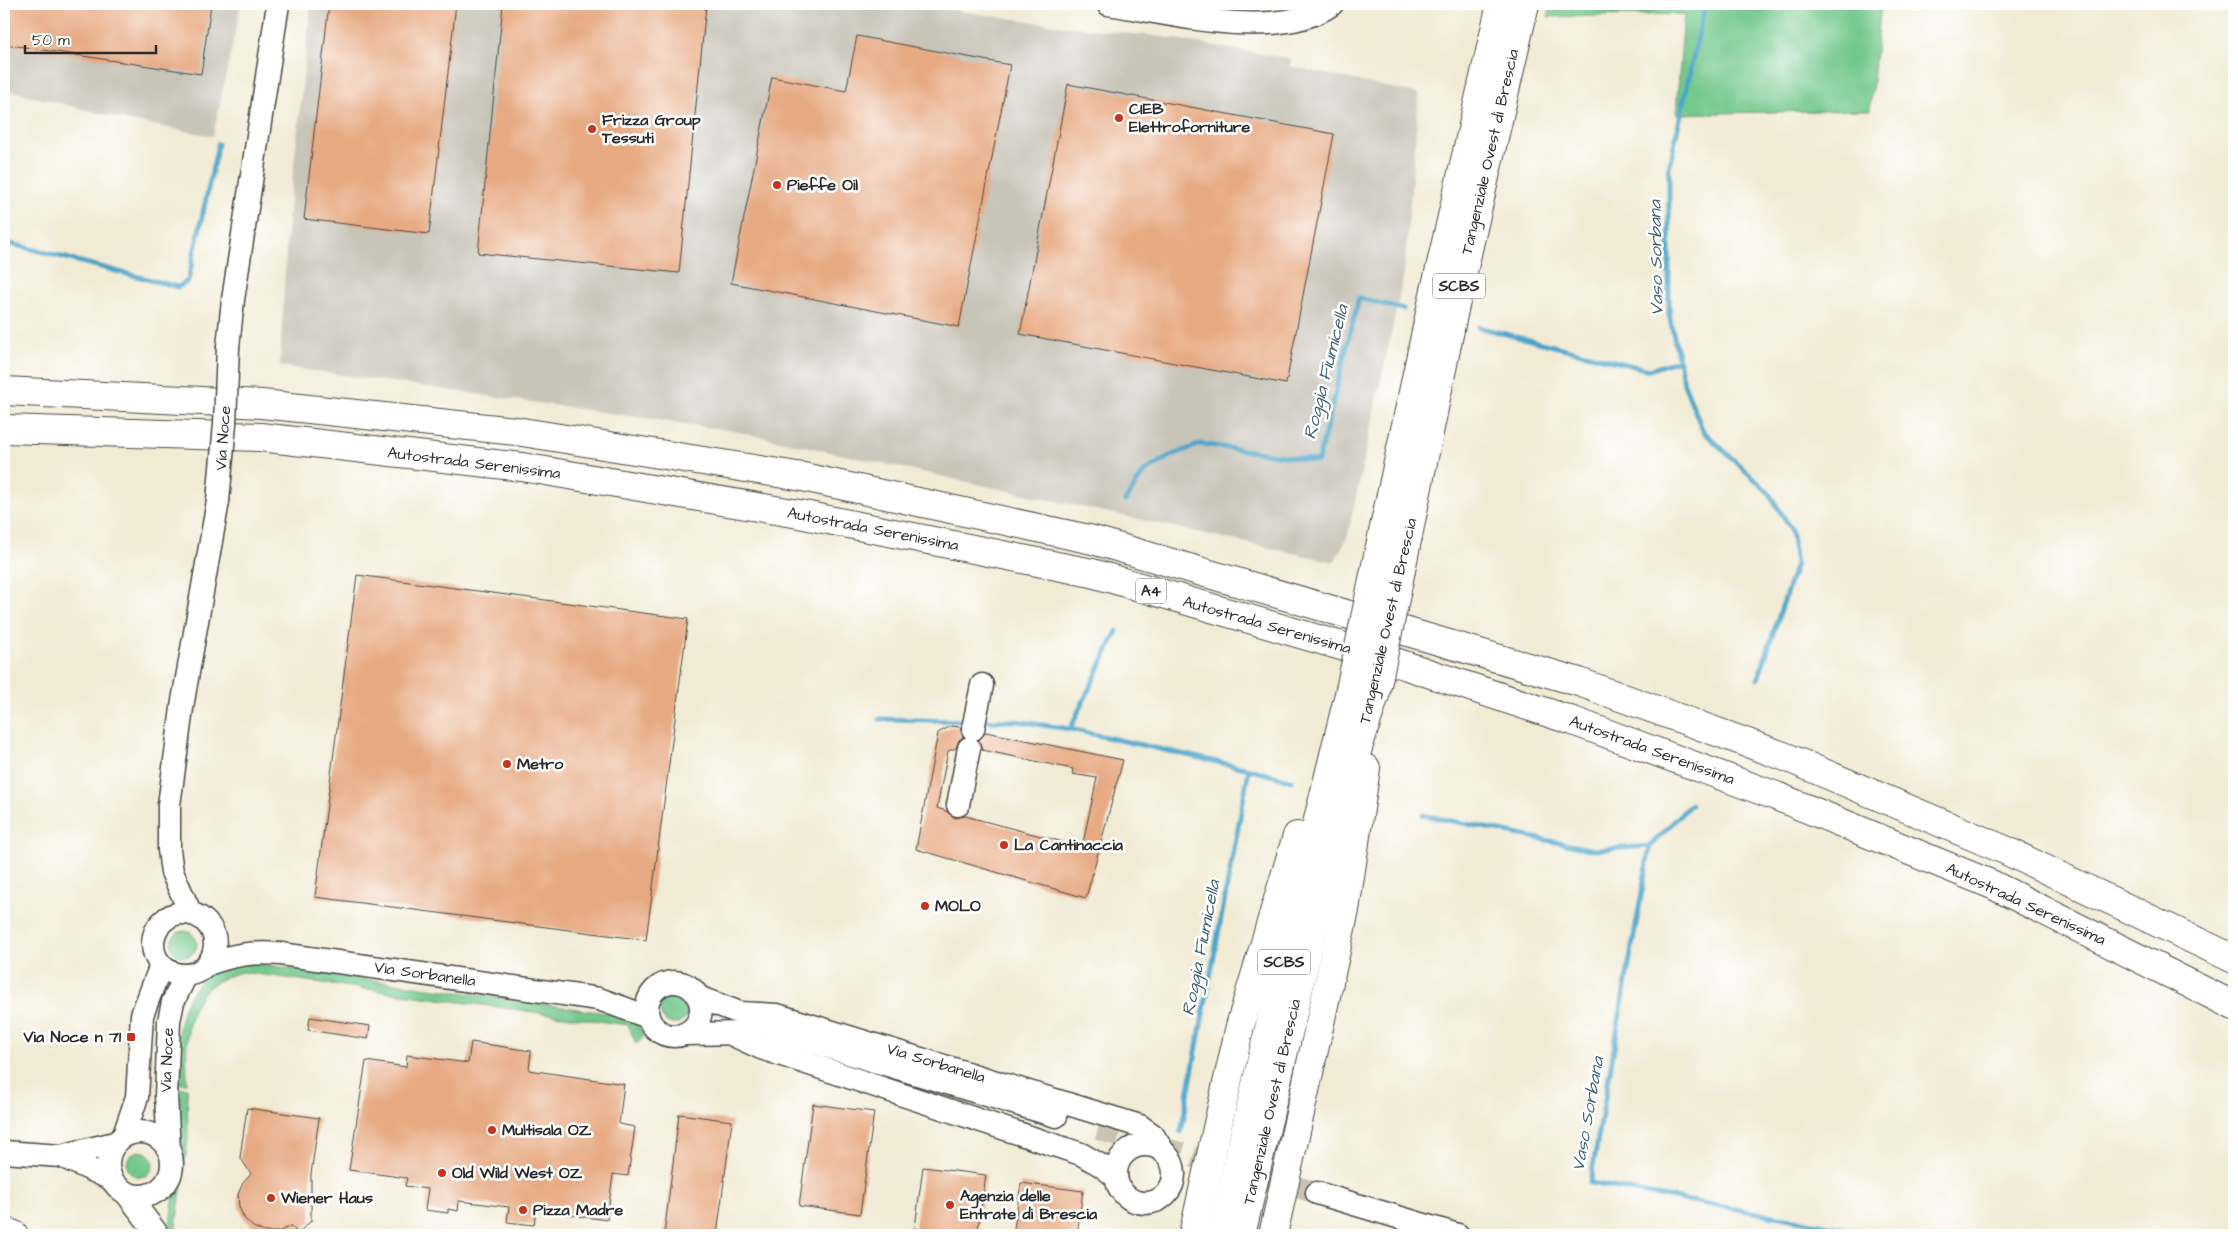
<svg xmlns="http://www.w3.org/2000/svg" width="2238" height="1239" viewBox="0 0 2238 1239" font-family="'Architects Daughter',sans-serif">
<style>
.industrial{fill:#c7c4b8}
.green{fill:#73c88c;stroke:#4f7a5c}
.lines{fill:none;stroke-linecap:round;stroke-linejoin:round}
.stream{stroke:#4ca4c9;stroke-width:5}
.building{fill:#e7aa83}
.minor-tunnel{stroke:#c9c5b2;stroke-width:22;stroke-dasharray:22 11;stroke-linecap:butt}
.minor-casing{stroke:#494844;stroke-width:25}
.highway-casing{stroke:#494844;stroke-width:30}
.minor{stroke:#fff;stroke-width:22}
.highway{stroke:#fff;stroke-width:28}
.minor-bridge-casing{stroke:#494844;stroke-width:25;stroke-linecap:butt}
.highway-bridge-casing{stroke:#494844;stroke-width:30;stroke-linecap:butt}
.minor-bridge{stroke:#fff;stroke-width:22}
.highway-bridge{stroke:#fff;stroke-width:28}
.poi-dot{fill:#c8321e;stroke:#fff;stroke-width:2}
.labels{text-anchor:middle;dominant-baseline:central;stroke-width:5;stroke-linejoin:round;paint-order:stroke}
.shield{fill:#fff;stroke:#6b6b6b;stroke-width:1}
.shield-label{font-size:15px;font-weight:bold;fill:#2b2b2b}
.poi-label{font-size:16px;font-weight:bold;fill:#2b2b2b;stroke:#fff;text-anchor:start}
.street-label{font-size:16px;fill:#2b2b2b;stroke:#fff}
.water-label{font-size:18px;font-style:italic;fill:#3a6172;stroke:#fff}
</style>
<rect width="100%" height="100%" fill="#fff"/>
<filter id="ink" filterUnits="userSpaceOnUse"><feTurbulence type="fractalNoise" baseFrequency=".02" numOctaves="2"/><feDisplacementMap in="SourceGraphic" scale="10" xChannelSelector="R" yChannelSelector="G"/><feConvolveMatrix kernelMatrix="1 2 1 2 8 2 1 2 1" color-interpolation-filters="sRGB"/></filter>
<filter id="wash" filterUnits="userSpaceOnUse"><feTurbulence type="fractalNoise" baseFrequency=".0096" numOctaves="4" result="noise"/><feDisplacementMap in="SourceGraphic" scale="20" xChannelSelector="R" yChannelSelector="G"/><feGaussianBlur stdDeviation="1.12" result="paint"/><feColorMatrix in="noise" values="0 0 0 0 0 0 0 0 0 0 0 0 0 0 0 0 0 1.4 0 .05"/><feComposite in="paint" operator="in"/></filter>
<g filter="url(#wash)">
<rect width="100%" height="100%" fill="#f1ebd4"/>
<g class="industrial">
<polygon points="4,4 241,4 213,136 126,120 4,89"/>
<polygon points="311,4 911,4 1056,25 1163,37 1291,59 1289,66 1419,94 1404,274 1347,538 1334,562 734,431 280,366 287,232"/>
</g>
<g class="green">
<polygon points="1551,4 1881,4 1870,110 1676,114 1684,14 1548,17"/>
<circle cx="184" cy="944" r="13"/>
<path d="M259,964L620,1015C630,1019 655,1033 636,1044L628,1025L242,972C182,986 186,1033 187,1083H175C177,1039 175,985 224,967C234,963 248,964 259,964Z"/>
<circle cx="674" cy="1010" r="14"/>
<polygon points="175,1088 187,1088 188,1139 175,1235 169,1235 174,1191 181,1169 181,1158 176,1142"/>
<circle cx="140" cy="1164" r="13"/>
</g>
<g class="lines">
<g class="stream">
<polyline points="1705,4 1669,168 1669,314 1684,384 1703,431 1768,492 1791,529 1796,564 1758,679"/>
<polyline points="4,242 178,287 188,281 218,144"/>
<polyline points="1478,327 1649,370 1679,360"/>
<polyline points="1125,501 1144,472 1170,456 1201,444 1318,461 1359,298 1403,309"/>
<polyline points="880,719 969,721"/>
<polyline points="980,721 1016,721 1070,729 1117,631"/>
<polyline points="1070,729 1249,769"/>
<polyline points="1691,804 1650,846 1590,1183 1880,1235"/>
<polyline points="1423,815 1594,850 1650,846"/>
<polyline points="1181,1132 1249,769 1292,781"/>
</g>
</g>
<g id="blocks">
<g class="building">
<polygon points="4,4 211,4 201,74 4,44"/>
<polygon points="329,4 456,4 429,234 304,219"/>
<polygon points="503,4 685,4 706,6 679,273 478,253"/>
<polygon points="857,36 1010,65 959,327 731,283 772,77 846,91"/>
<polygon points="1068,84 1334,134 1286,384 1020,334"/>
<polygon points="357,575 688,619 646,940 315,897"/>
<polygon points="951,726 960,727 963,737 959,740 956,748 948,751 937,808 946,811 955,818 965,816 1082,847 1097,778 1072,774 1073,769 982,750 979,740 986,732 1123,760 1086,898 916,849 938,733"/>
<polygon points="310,1017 370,1026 368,1039 308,1030"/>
<polygon points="471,1042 531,1051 529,1070 624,1084 619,1124 635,1127 628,1176 613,1174 607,1220 536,1210 534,1225 507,1222 509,1207 459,1201 458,1211 448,1209 448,1213 425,1210 428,1189 405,1186 407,1178 349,1170 366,1061 406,1067 407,1055 468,1063"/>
<polygon points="813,1104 874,1112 860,1214 799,1206"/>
<polygon points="247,1108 319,1118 311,1174 311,1221 298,1233 291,1226 278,1232 265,1232 253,1227 244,1218 239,1207 238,1194 243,1183 251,1174 240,1157"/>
<polygon points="679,1114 732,1121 717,1235 664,1235"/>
<polygon points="923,1167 986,1175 977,1235 914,1235"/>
<polygon points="1021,1183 1083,1191 1077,1235 1013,1235"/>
</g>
</g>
</g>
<g filter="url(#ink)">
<use href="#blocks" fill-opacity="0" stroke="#494844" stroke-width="1"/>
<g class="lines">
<polyline class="minor-tunnel" points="1098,1129 1317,1193"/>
<g class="minor-casing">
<g id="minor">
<path d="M1108,4C1170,13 1278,43 1332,4"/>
<polyline points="228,347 233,300 278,4"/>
<polyline points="973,729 982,685"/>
<polyline points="958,805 969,748"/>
<circle cx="184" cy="944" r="31"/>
<polyline points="191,914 172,872 169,850 169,805 183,701 218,501"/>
<path d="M208,964C235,954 253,952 281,954L599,999L648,1017"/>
<circle cx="674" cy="1009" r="27"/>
<polyline points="698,997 740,1013 777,1015 1140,1126 1153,1135 1163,1151"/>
<polyline points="745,1015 772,1030 1056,1116"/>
<polyline points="685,1034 749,1033"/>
<polyline points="733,1035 761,1048 1081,1154 1102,1166 1116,1177"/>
<circle cx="140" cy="1164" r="32"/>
<polyline points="124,1135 137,1097 142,1015 161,965"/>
<circle cx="1145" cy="1174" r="29"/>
<polyline points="169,1149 166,1096 169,1021 173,1002 186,975"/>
<polyline points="4,1152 61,1156 115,1143"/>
<polyline points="61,1156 111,1179"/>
<polyline points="126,1193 156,1232"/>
<polyline points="1317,1193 1458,1235"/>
</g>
</g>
<g class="highway-casing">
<g id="highway">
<polyline points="4,391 262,404 516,431 803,477 1093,540 1579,682 1786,757 2005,850 2234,959"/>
<polyline points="4,429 260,437 522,467 799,514 1092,573 1386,659 1573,721 1776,796 1993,885 2234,1006"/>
<polyline points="1376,565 1433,299 1501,4"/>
<polyline points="1401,570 1454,310 1525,4"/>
<polyline points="4,1231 14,1235"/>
<polyline points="1193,1235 1240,1026 1297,836"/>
<polyline points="1221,1235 1311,848 1350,690"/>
<polyline points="1241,1235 1347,782 1375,695"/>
<polyline points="1273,1235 1345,910 1366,768"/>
</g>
</g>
<use href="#minor" class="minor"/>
<use href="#highway" class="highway"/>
<g class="minor-bridge-casing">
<polyline id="minor-bridge" points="218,501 225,424 228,347"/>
</g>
<g class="highway-bridge-casing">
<g id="highway-bridge">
<polyline points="1350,690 1376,565"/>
<polyline points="1375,695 1401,570"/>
</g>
</g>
<use href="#minor-bridge" class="minor-bridge"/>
<use href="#highway-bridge" class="highway-bridge"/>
</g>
</g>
<g class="poi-dot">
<circle cx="1119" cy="118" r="5"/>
<circle cx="592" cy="129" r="5"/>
<circle cx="777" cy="185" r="5"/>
<circle cx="507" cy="764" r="5"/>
<circle cx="1004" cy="845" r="5"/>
<circle cx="925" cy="906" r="5"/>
<rect x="126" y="1032" width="10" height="10" rx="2.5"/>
<circle cx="492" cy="1130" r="5"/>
<circle cx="442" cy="1173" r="5"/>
<circle cx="271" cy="1198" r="5"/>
<circle cx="950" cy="1205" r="5"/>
<circle cx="523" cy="1210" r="5"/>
</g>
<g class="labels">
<g class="shield">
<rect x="1433" y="273.5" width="52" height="25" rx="4"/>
<rect x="1136" y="578.5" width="30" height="25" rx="4"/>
<rect x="1258" y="949.5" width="52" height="25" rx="4"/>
</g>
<g class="shield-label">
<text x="1459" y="286">SCBS</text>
<text x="1151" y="591">A4</text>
<text x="1284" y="962">SCBS</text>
</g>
<g class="poi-label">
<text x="1129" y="109">CIEB<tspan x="1129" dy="18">Elettroforniture</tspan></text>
<text x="602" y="120">Frizza Group<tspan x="602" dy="18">Tessuti</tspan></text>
<text x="787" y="185">Pieffe Oil</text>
<text x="517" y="764">Metro</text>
<text x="1014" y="845">La Cantinaccia</text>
<text x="935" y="906">MOLO</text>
<text x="121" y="1037" text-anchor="end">Via Noce n 71</text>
<text x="502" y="1130">Multisala OZ</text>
<text x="452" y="1173">Old Wild West OZ</text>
<text x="960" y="1196">Agenzia delle<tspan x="960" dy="18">Entrate di Brescia</tspan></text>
<text x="281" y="1198">Wiener Haus</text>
<text x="533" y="1210">Pizza Madre</text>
</g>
<g class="street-label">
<text transform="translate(1490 152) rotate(-77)">Tangenziale Ovest di Brescia</text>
<text transform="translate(223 438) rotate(-86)">Via Noce</text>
<text transform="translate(474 463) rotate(7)">Autostrada Serenissima</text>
<text transform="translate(873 529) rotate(11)">Autostrada Serenissima</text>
<text transform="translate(1388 621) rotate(-77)">Tangenziale Ovest di Brescia</text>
<text transform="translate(1267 625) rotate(16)">Autostrada Serenissima</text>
<text transform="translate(1652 750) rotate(20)">Autostrada Serenissima</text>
<text transform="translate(2026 904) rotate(25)">Autostrada Serenissima</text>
<text transform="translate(425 974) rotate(8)">Via Sorbanella</text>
<text transform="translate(167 1060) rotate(-88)">Via Noce</text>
<text transform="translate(936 1063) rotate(17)">Via Sorbanella</text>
<text transform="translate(1272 1102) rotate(-77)">Tangenziale Ovest di Brescia</text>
</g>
<g class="water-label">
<text transform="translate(1656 258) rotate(-91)">Vaso Sorbana</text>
<text transform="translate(1326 372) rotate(-76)">Roggia Fiumicella</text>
<text transform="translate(1201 948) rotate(-79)">Roggia Fiumicella</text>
<text transform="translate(1588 1114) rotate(-80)">Vaso Sorbana</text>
</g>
</g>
<rect width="2238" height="1239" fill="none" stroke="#fff" stroke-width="20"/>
<path d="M25 45v8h131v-8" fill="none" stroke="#2b2b2b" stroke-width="2.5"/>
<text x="32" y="45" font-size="15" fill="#2b2b2b" stroke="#ffffff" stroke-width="4" paint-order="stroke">50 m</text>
</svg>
